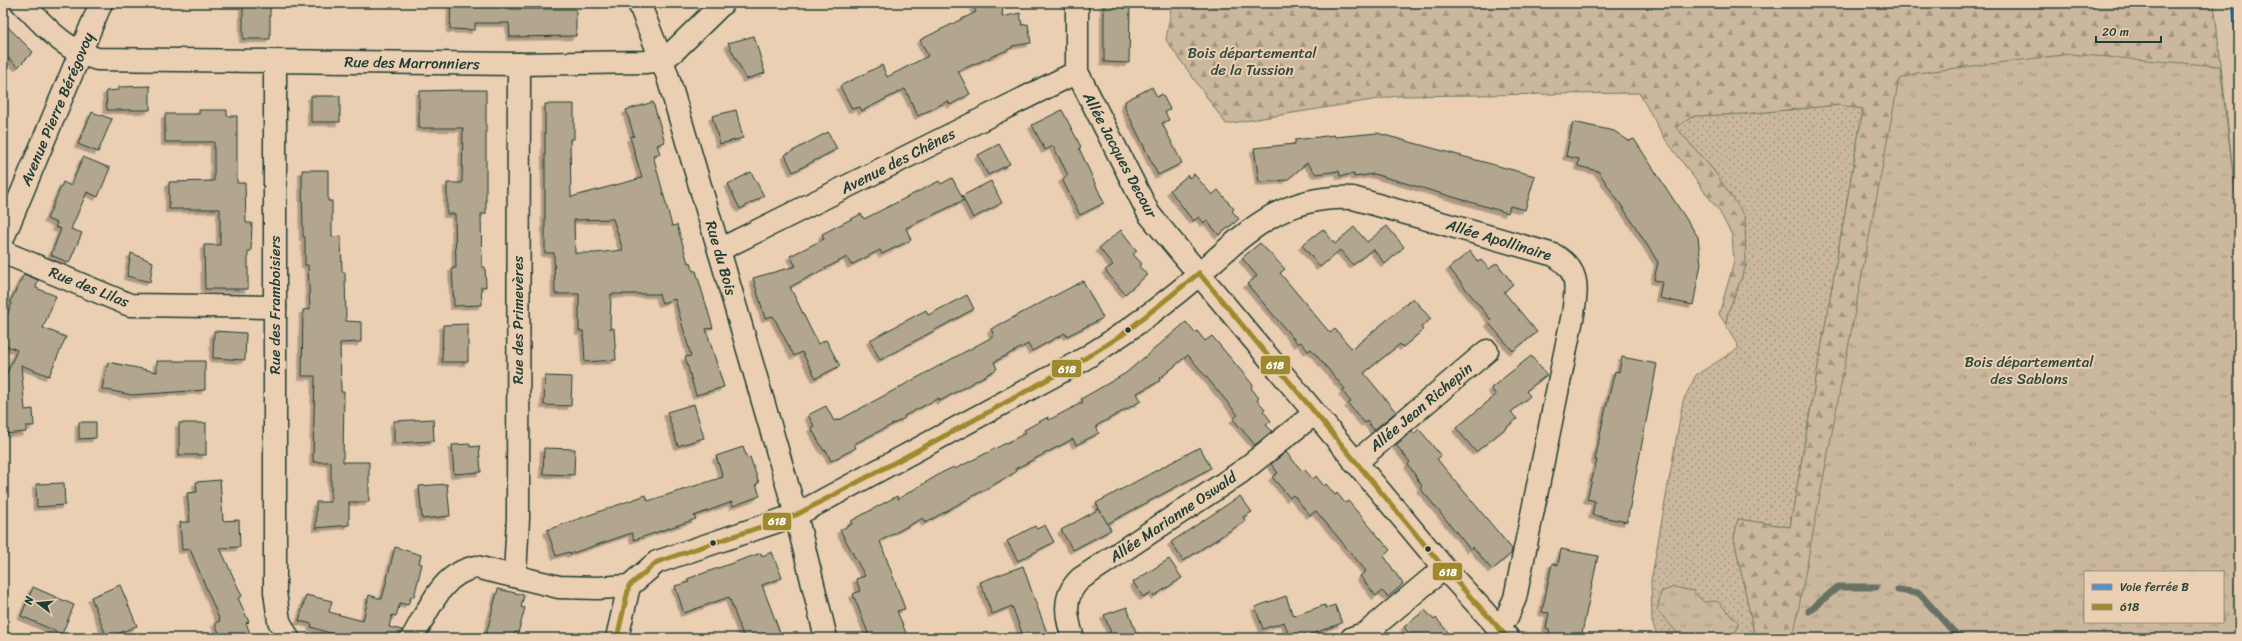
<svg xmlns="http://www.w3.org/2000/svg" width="2242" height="641" viewBox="0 0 2242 641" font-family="Sriracha,sans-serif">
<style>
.built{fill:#dac3a8}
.grass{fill:url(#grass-dots);stroke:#747a68}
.forest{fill:url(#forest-firs);stroke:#747a68;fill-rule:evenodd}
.park{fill:url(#park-tufts);stroke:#747a68;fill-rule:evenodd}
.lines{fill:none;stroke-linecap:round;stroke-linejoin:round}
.stream{stroke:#697262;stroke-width:7}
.building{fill:#b2a68f;stroke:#1f3d34;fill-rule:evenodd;filter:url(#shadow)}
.minor-casing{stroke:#1f3d34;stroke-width:25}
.minor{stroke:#ebcfb2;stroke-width:22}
.bus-1-casing{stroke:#ebcfb2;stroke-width:8}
.bus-1{stroke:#9e8a2e;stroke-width:5}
.rail-1-casing{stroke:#ebcfb2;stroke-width:9}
.rail-1{stroke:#5291ce;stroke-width:6}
.bus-dot{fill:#1f3d34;stroke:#ebcfb2;stroke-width:1.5}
.labels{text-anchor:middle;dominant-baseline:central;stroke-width:4;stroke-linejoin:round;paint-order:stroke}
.park-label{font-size:15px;fill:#30493e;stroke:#ebcfb2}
.street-label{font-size:15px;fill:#1f3d34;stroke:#ebcfb2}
.line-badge{stroke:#ebcfb2;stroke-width:1.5}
.badge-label{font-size:11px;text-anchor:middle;font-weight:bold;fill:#fff}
</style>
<defs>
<pattern id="grass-dots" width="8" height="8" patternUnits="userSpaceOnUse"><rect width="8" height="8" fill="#cab79d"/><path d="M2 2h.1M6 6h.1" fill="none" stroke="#a39681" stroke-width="1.8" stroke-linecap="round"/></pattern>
<pattern id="forest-firs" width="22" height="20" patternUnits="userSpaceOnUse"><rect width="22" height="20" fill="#cab79d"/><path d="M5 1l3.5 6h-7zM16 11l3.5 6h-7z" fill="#a39681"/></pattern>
<pattern id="park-tufts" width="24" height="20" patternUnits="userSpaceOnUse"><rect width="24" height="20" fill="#cab79d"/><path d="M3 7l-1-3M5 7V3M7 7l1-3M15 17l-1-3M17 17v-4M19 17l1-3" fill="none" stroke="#a39681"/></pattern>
<filter id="shadow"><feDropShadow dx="-3.5" dy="3.5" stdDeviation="0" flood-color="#0004"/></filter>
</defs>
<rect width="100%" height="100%" fill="#ebcfb2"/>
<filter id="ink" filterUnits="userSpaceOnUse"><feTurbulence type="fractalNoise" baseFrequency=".025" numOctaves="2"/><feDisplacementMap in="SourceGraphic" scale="8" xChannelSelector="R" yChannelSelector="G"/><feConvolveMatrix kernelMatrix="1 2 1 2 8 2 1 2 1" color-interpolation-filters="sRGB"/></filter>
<g filter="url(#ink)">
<polygon class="built" points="2214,3 2239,3 2239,224 2220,66"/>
<polygon class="grass" points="1839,105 1863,109 1790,527 1738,519 1734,538 1755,638 1658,638 1652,622 1651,581 1683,401 1696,375 1739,348 1726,325 1727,315 1746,266 1714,171 1676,127 1694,116 1745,114"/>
<path class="forest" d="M1172,3H2214L2239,224V638H1755L1734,538L1738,519L1790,527L1863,109L1839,105L1745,114L1694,116L1676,127L1714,171L1745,216L1746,266L1727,315L1726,325L1719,314L1734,262L1732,235L1719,211L1665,139L1639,93L1397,96L1226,124L1166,40ZM2085,572H2223V622H2085Z"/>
<g class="park">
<path d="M2070,54L2220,66L2239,224V638H1793L1899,79L1917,73ZM2085,572H2223V622H2085Z"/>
<polygon points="1674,587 1693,591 1704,602 1717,601 1738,622 1737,630 1723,638 1682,638 1657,610 1661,592"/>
</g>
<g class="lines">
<g class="stream">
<polyline points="1898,590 1919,593 1959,638"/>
<polyline points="1809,611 1838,587 1876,587"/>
</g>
</g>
<g class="building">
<rect x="243" y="3" width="27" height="36"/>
<polygon points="451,3 509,3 510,9 576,9 576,36 510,37 509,23 475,23 475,30 450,29"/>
<polygon points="1104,3 1130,3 1129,63 1104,62"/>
<polygon points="973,6 1003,6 1002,17 1020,13 1022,25 1028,24 1031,43 1012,46 1012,48 958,71 970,94 950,105 948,101 918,116 905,89 862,111 860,107 852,109 840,86 882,65 887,77 928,56 920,40 976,12"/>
<polygon points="3,22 33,52 18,67 3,53"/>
<polygon points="754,36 765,73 746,79 728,43"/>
<polygon points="150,86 150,110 107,110 106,91 119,90 119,87"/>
<polygon points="1152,87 1157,97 1162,94 1170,109 1165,112 1169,120 1162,123 1182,163 1158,175 1125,108 1125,101"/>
<polygon points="463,90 486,90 486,214 481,214 482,267 485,267 486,287 481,287 482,305 454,306 452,268 456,268 455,214 447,214 447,183 462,183 463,128 419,128 419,91"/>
<rect x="311" y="96" width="29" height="26"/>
<path d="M653,102L665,142L657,145L660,154L653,155L672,226L677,225L688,263L691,262L693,271H696L713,328L706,329L724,387L696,395L685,357L691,356L675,299L662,303L659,294H611L610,329L614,328L616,360L585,362L583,331H579V294H555L554,253H545V104H574V139H570L571,197L642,178L630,137L634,136L626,110ZM613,219L623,250L595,253H575L574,220Z"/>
<polygon points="199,110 227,110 227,116 237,116 237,183 245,183 246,223 252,223 251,251 248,251 248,289 205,289 204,245 220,245 220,209 169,209 169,182 214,181 214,142 165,142 165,114 199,114"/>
<polygon points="736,110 743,138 720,144 712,116"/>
<polygon points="1062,110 1081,147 1079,148 1104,203 1080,215 1062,179 1068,175 1053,146 1045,150 1032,125"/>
<polygon points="92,112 112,119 98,152 78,144"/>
<polygon points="1573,122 1614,131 1629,141 1634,139 1698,237 1701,264 1693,305 1659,298 1662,282 1654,280 1658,262 1631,220 1598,171 1578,166 1579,159 1566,156"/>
<polygon points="828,132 837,149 793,172 785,155"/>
<polygon points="1377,133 1535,176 1525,210 1510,206 1508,213 1374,174 1354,177 1354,174 1340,176 1339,171 1316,174 1307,163 1287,180 1259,182 1254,148 1295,144 1295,140 1334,135 1335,137"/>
<polygon points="999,144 1010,164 988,175 978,155"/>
<polygon points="83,157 110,168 98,197 87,192 71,229 82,233 69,263 51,255 61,229 55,227 57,223 47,219 63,182 71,186"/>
<polygon points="302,170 328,170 328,201 332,201 332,237 341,236 342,272 345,272 346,321 361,322 361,342 340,343 341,392 344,392 343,462 369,462 369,502 349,502 349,525 316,528 316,502 331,502 331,462 313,462 315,376 302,376 303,310 310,309 308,265 305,265 305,237 303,237"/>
<polygon points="751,172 764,196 740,209 728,184"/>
<polygon points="1194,174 1212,195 1218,190 1234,209 1232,211 1239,219 1219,235 1207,221 1204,223 1199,217 1193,221 1170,190 1188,175 1189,178"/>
<polygon points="952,178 964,200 962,196 991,181 1002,203 973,218 964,200 906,228 911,240 882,254 880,250 851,265 847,257 790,287 818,344 826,340 840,366 816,378 802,352 794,356 773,316 765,318 753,278 796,266 790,256 824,239 822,234 861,214 864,219 939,181 941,184"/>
<polygon points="1387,226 1404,247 1385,264 1373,249 1353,265 1340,250 1320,267 1302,245 1323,229 1335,244 1354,227 1367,242"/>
<polygon points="1121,230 1137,251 1133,254 1142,264 1139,266 1147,275 1125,294 1105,270 1113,265 1099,248"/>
<polygon points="1260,243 1285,269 1280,273 1330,333 1335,329 1352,349 1413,298 1431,319 1421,327 1423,330 1403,347 1400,344 1364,373 1396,412 1374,430 1367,421 1365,423 1348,404 1351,402 1342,391 1345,389 1311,349 1308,351 1301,342 1298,344 1247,284 1257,276 1242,258"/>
<polygon points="1470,251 1478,262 1481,260 1489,269 1497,263 1513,284 1504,292 1537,332 1513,351 1488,322 1491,320 1449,268"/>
<polygon points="131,253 153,262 150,282 127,276"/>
<polygon points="24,274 38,280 36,288 56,296 43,328 66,337 49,376 21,365 25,410 33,409 34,426 26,426 26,432 3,434 3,383 17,350 3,344 3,325 12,303 10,302"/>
<polygon points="1083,281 1103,318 1067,336 1065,333 1032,351 1028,344 994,362 997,369 940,401 939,398 904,416 905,418 854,444 856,448 831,461 826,450 824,451 811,428 814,426 808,415 826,406 834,421 841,419 994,336 991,329"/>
<polygon points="967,295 974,309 880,360 870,340 926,310 928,315"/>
<polygon points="1186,322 1195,333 1197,331 1205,341 1212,336 1253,385 1251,388 1259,398 1257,400 1265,409 1263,411 1271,421 1266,425 1272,431 1255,445 1233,419 1238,415 1188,355 1159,379 1160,381 1137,393 1141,401 1096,426 1099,433 1076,445 1073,439 1015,469 1016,472 925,523 923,518 880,541 905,609 897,611 908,638 870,638 853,594 860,591 856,579 865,576 840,530 852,524 851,521 897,496 898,499 943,472 954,467 955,469 1026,433 1024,430 1048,417 1049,420 1083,402 1081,399 1126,373"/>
<polygon points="468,324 468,362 442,362 443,325"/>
<polygon points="214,331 246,333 245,360 213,358"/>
<polygon points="1531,356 1547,375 1526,391 1530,396 1511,412 1517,419 1476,452 1456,428 1496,395 1491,388"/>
<polygon points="1622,357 1657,364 1627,522 1592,515 1595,501 1587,499 1597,460 1595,460 1603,420 1615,371 1619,372"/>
<polygon points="157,361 205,361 205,390 132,395 102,389 108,362 157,372"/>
<polygon points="545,376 572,377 571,406 544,405"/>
<polygon points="694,404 704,438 678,446 667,412"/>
<polygon points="433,419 434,441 394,443 394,421"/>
<polygon points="79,422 96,422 96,438 79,439"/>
<rect x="179" y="423" width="27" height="32"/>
<polygon points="1419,429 1441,456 1437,459 1512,549 1511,554 1492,570 1473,547 1470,549 1420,488 1422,486 1408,464 1410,462 1396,445 1412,431 1414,434"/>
<polygon points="470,444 470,447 479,446 481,472 454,474 452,445"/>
<polygon points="743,447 747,458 750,457 759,483 756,484 760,496 733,506 732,502 694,516 696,519 634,540 632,533 570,554 569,552 556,556 547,530 646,495 648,501 723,477 716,456"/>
<polygon points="1200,447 1211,468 1107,524 1096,503"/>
<polygon points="544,448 575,449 574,475 543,474"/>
<polygon points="1286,452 1302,471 1304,469 1313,479 1316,476 1324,486 1326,484 1335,495 1337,493 1345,503 1348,501 1390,550 1384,556 1403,584 1388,597 1382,591 1376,596 1360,576 1366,571 1316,511 1310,515 1293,495 1290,498 1272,477 1278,473 1271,464"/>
<polygon points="220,480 223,521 239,520 240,547 220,548 242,596 238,598 249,622 246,623 252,638 221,638 215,623 220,621 190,549 182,550 180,522 190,522 187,493 197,492 196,482"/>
<polygon points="64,483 65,505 37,507 36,484"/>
<polygon points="447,484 450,516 422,519 419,486"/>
<polygon points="1240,496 1252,512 1243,517 1245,521 1183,561 1171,542"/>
<polygon points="1099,509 1111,530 1073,550 1061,530"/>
<polygon points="1045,525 1054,542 1018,561 1007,541 1035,526 1037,529"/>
<polygon points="395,547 421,555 419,563 422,564 414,597 411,596 408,605 400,603 396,616 392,615 389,627 402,630 400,638 346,638 311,627 312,624 299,621 306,595 332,601 329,612 363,621 369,595 382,599"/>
<polygon points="1561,549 1598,556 1581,638 1551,638 1549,629 1546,628 1549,613 1542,612 1552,563 1558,565"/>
<polygon points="772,552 782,578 762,585 782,638 744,638 729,597 684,613 675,586 689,582 687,579 761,553 762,556"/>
<polygon points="1169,559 1182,578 1154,596 1152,592 1143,597 1133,582"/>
<polygon points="1023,566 1034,598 1049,638 1024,638 1012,606 992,614 980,582"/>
<polygon points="120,585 137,626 107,638 91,597"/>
<polygon points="33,587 74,605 62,634 21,616"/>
<polygon points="498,589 524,595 521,607 525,608 518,633 515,632 513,638 485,638"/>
<polygon points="1286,596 1293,616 1325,605 1326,608 1335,605 1342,623 1301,638 1290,638 1284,622 1263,629 1255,607"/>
<polygon points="1127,607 1138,638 1113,638 1104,615"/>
<polygon points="1425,610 1434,620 1436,618 1453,638 1406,638 1410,635 1404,627"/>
</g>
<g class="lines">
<g class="minor-casing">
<g id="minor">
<path d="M22,3C46,27 63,49 97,59L519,64L645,62L662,60L675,50L723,3"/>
<polyline points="639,3 667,74 719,250 796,515 826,638"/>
<polyline points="1077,3 1077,72 1149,214 1444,568 1508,638"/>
<polyline points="275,62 275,592 279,621 288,638"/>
<polyline points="3,238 101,3"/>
<polyline points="719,250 1077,72"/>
<polyline points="3,252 130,305 275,307"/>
<polyline points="1355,463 1487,351"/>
<polyline points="515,575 518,518 519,64"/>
<path d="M412,638C429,610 441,573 476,567L559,587L598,588L629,586L657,562L796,515L1079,362C1114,341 1146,318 1178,292C1235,246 1272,193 1353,198L1554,255C1580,270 1577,287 1573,314L1515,598L1507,617L1496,626"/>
<polyline points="617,638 629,586"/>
<path d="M1073,638C1066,617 1062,596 1080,579L1241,472L1314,414"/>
<polyline points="1352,638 1366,633 1444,568"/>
</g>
</g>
<use href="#minor" class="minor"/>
<g class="bus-1-casing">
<g id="bus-1">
<polyline points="1199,273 1444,568 1508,638"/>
<polyline points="629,586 657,562 796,515 965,425 1079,362 1122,335 1199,273"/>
<polyline points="617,638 629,586"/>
</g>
</g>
<use href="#bus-1" class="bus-1"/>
<g class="rail-1-casing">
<polyline id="rail-1" points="2234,3 2239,49"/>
</g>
<use href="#rail-1" class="rail-1"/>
</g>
</g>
<g class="bus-dot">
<circle cx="1128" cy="330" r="3.5"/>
<circle cx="713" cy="543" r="3.5"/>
<circle cx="1428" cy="549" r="3.5"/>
</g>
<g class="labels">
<g class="park-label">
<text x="1252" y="53">Bois départemental<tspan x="1252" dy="17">de la Tussion</tspan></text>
<text x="2029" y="362">Bois départemental<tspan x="2029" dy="17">des Sablons</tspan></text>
</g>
<g class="street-label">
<text transform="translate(412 63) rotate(1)">Rue des Marronniers</text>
<text transform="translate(57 109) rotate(-67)">Avenue Pierre Bérégovoy</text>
<text transform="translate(1120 155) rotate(62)">Allée Jacques Decour</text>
<text transform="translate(898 161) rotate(-27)">Avenue des Chênes</text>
<text transform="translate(1499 240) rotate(17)">Allée Apollinaire</text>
<text transform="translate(721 258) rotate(74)">Rue du Bois</text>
<text transform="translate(89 287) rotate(22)">Rue des Lilas</text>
<text transform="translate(275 305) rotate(-90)">Rue des Framboisiers</text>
<text transform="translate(518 320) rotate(-90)">Rue des Primevères</text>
<text transform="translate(1421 407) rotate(-40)">Allée Jean Richepin</text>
<text transform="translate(1173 517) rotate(-34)">Allée Marianne Oswald</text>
</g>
</g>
<g class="line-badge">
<rect x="1260" y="355" width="31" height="20" rx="4" fill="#9e8a2e"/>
<rect x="1051" y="359" width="31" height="19" rx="4" fill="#9e8a2e"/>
<rect x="762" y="512" width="30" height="19" rx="4" fill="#9e8a2e"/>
<rect x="1432" y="562" width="31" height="19" rx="4" fill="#9e8a2e"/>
</g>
<g class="badge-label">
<text x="1275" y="369">618</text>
<text x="1067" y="373">618</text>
<text x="777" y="525">618</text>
<text x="1448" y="576">618</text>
</g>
<rect width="2242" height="641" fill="none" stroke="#ebcfb2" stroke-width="16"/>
<rect x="8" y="8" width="2226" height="625" fill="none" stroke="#1f3d34" stroke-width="1.5" filter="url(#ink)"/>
<rect x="2084" y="571" width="140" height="52" fill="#ebcfb2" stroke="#999580"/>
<rect x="2092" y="584" width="20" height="6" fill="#5291ce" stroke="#999580"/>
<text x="2120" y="591" font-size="12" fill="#1f3d34">Voie ferrée B</text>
<rect x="2092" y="604" width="20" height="6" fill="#9e8a2e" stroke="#999580"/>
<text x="2120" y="611" font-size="12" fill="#1f3d34">618</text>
<g transform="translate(38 603) rotate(286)" stroke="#ebcfb2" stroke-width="3" paint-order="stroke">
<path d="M0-3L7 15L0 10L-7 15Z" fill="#1f3d34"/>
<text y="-6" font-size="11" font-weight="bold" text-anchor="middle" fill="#1f3d34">N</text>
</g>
<path d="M2096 36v6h65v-6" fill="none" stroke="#1f3d34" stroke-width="2"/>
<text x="2102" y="36" font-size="12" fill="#1f3d34" stroke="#ebcfb2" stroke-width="3" paint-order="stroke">20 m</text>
</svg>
